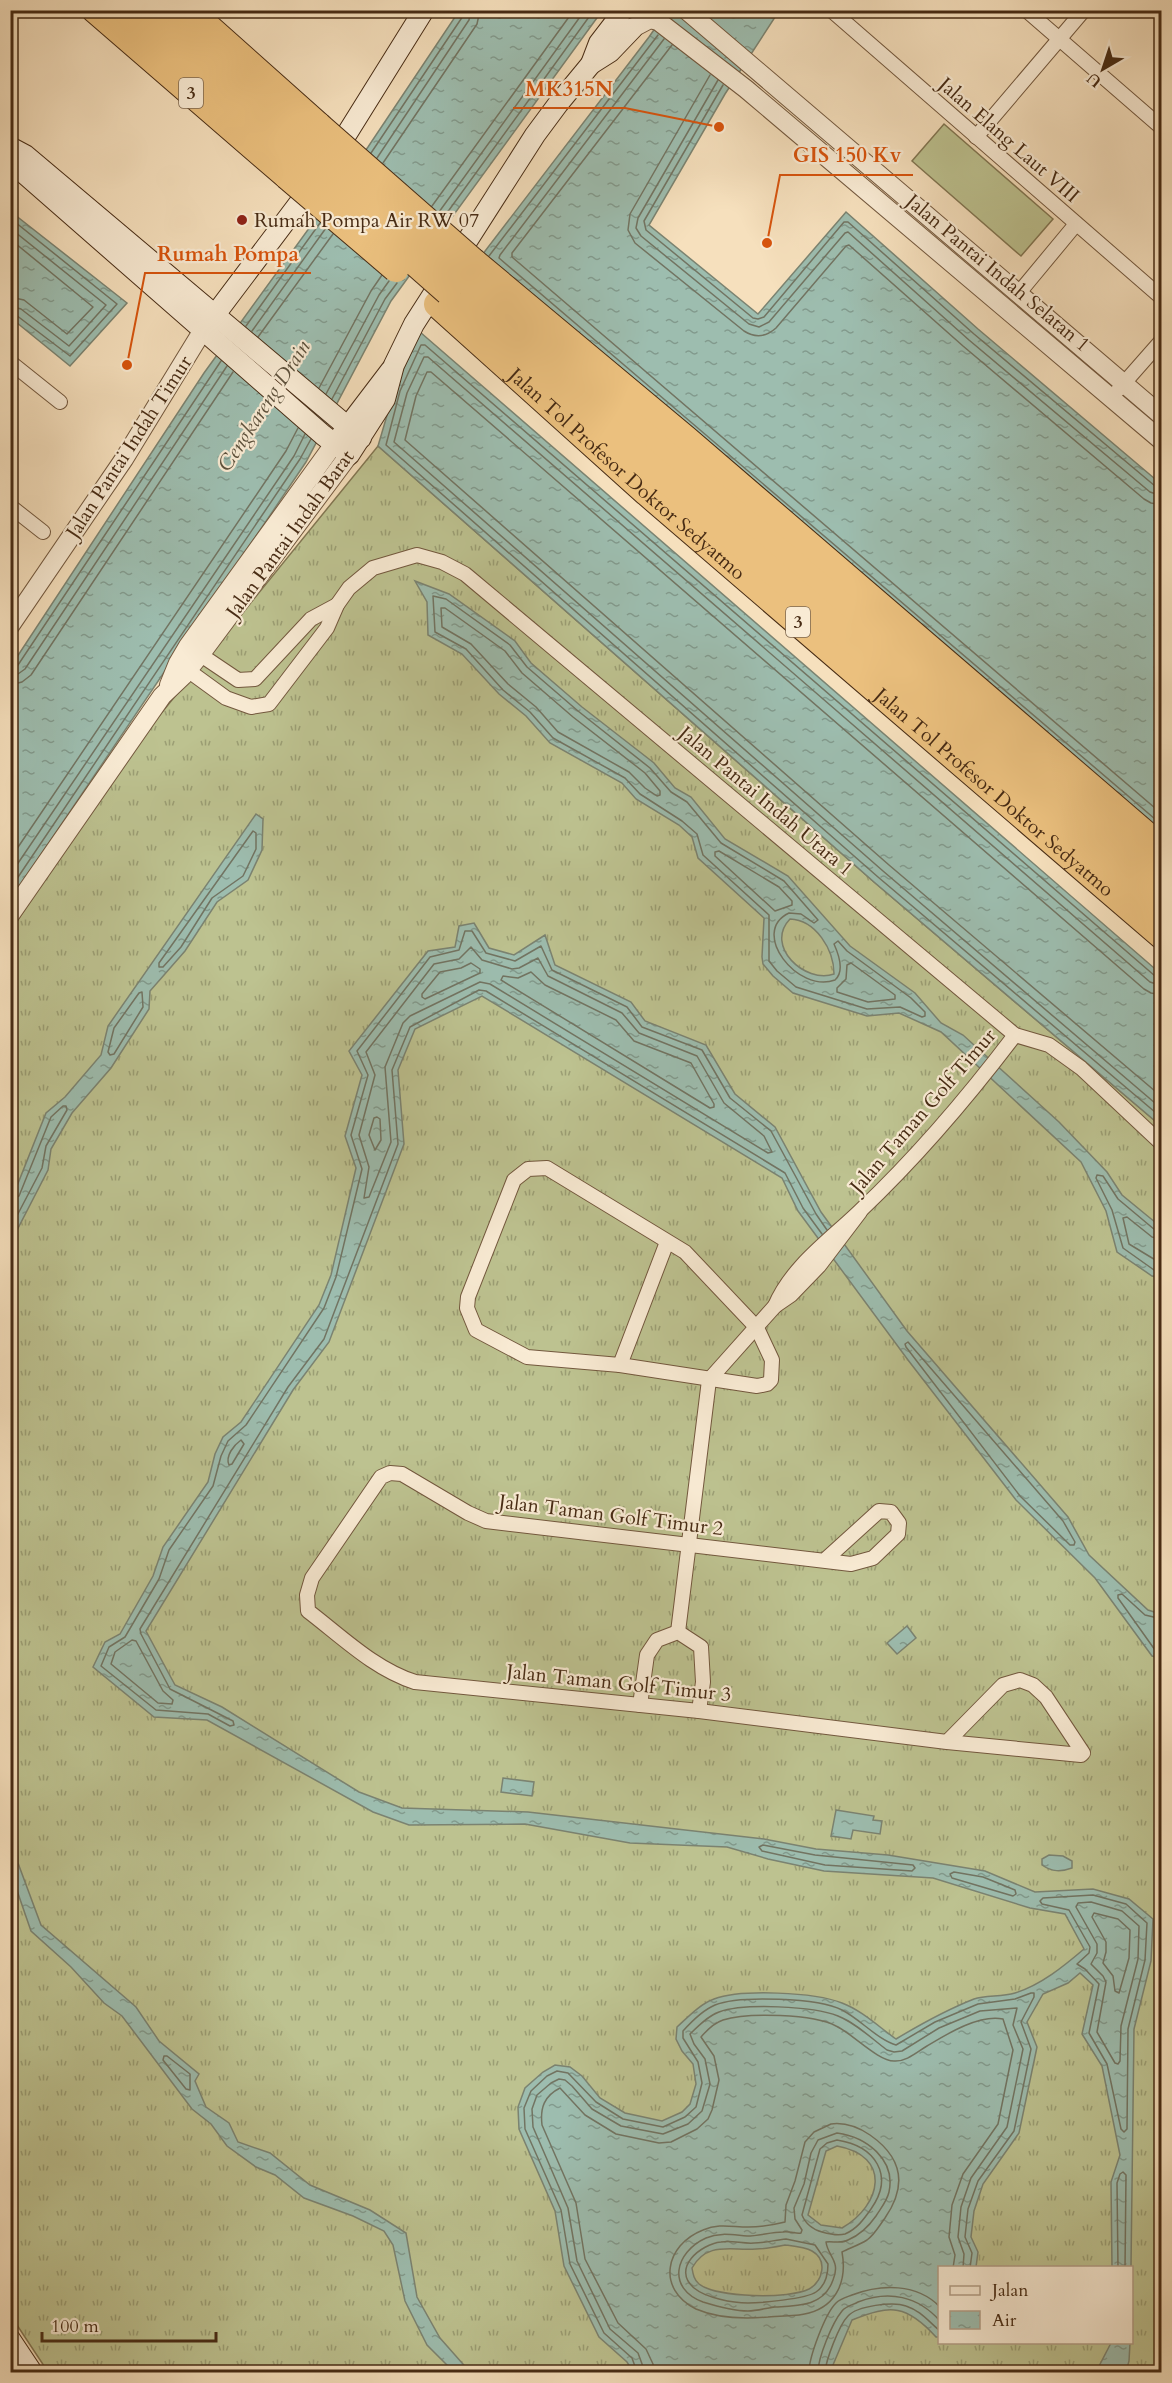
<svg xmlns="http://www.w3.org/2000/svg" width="1172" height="2383" viewBox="0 0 1172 2383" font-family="Cardo,serif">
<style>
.grass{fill:url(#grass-tufts);stroke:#827652;stroke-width:1.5;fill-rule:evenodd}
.pitch{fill:#bdc290;stroke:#827652;stroke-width:1.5}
.water{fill:url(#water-ripples);stroke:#7b8371;stroke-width:1.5;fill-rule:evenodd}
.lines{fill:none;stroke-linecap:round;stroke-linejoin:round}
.shore{stroke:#727462;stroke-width:1.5}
.minor-casing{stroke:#73583e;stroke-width:16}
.tertiary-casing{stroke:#73583e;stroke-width:20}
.secondary-casing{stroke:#472b14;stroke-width:22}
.motorway-casing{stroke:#472b14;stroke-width:28}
.minor{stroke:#f9ebd4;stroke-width:14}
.tertiary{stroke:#f9ebd4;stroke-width:18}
.secondary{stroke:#f9ebd4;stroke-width:20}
.motorway{stroke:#ebc07e;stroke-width:26}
.motorway-bridge-casing{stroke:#472b14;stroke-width:28;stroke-linecap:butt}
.motorway-bridge{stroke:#ebc07e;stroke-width:26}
.poi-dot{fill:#8f2418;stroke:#f9ebd4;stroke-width:2}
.labels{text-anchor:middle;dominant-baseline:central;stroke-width:4.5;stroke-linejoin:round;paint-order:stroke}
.shield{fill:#f9ebd4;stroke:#7c654e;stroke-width:1.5}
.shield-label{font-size:18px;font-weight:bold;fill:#472b14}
.street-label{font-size:20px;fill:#472b14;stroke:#f9ebd4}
.poi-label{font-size:20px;fill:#472b14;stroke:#f9ebd4;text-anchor:start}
.water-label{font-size:21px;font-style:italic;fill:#5c503b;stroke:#f9ebd4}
.leader{fill:none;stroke:#d8540d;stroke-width:2}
.callout-dot{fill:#d8540d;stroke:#f9ebd4;stroke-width:2}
.callout-label{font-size:21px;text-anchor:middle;font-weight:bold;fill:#d8540d;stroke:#f9ebd4;stroke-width:4.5;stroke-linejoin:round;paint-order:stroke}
</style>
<defs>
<pattern id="grass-tufts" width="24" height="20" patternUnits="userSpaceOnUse" patternTransform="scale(1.5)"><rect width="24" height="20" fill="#bdc290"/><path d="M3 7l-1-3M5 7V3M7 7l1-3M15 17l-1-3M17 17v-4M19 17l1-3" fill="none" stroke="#9b9e74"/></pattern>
<pattern id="water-ripples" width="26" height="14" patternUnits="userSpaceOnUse" patternTransform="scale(1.5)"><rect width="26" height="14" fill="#9dbdaf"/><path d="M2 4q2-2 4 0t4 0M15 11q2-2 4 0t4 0" fill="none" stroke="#829a8d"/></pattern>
</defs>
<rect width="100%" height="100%" fill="#f6e0bd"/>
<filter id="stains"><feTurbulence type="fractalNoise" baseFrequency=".00333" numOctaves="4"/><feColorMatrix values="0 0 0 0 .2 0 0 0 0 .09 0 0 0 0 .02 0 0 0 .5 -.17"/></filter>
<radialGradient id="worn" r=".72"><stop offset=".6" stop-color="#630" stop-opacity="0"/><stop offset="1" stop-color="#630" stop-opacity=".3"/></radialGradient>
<path class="grass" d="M378,446L874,882L1161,1126V2372H48L11,2316V930L129,753ZM940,2268H1132V2342H940Z"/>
<polygon class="pitch" points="944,124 1053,219 1021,256 912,161"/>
<g class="water">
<polygon points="459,11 602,11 391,301 306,462 11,899 11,666 204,373 368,147"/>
<polygon points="667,11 779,11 725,94 649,225 758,314 846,212 978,329 1161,484 1161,843 479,259 649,37"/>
<polygon points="10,211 127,303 70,366 11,318"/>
<polygon points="420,332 1161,974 1161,1126 874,882 378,446 395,388"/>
<path d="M415,581L449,594L515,641L531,663L582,707L654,763L675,788L691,797L725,839L788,876L850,946L915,993L941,1023L963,1035L1059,1122L1107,1172L1122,1195L1161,1227V1278L1152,1276L1117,1252L1106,1211L1081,1162L941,1032L899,1013L867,1016L793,993L773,976L763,964L762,957L764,918L698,858L692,837L679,825L636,799L622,783L550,743L526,716L499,694L462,654L428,635L427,602ZM790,919C816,920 834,950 834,974C805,984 764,946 790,919Z"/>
<polygon points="256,814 263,819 262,850 248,880 217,902 185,951 150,991 149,1009 111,1068 72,1113 51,1149 48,1170 15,1234 11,1238 11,1201 46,1113 65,1097 101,1055 108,1026"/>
<path d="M474,923L489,948L514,955L545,935L555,965L631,1002L645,1021L706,1045L735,1094L775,1127L821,1212L907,1331L1068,1517L1089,1555L1148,1610L1161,1614V1658L1152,1656L1095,1578L1016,1500L908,1360L798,1211L782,1178L482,996L415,1029L398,1070L404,1144L329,1342L293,1390L146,1631L175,1685L222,1707L359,1792L402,1808L528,1812L764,1839L816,1849L888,1855L985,1871L1035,1892L1093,1889L1129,1899L1153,1919L1151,1961L1134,2029L1131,2267H1112L1111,2182L1120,2155L1102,2066L1082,2034L1093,1985L1080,1973L1068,1983L1043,1994L1027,2022L1037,2047L1019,2133L983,2184L974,2211L971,2237L978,2252L976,2267L940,2268L939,2337H936C907,2305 891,2304 852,2320L830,2372H633L627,2362L599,2337L564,2266L555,2211L519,2129L518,2107L525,2088L543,2072L555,2065L570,2067L582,2076L600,2098L625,2113L662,2121L682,2112L690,2104L696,2084L693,2064L682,2051L676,2039L677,2027C688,2017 700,2004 714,1999C741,1989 814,1992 842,2003C861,2010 879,2027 896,2039C921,2024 946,2010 974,1999C986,1995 1001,1997 1015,1993C1041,1985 1064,1966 1084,1949L1065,1914L1030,1908L933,1878L824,1871L768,1859L727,1847L630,1843L525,1824L409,1825L373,1812L207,1720L154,1717L93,1667L105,1642L120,1634L153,1576L163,1547L208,1482L215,1454L223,1437L241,1422L319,1305L331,1275L356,1168L345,1136L362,1075L349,1051L428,951L455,947L459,926ZM837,2146C892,2156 882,2205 842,2228L821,2225L808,2215L826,2151ZM785,2245C793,2246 805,2247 812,2251C828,2260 823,2281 809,2289C790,2299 717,2298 699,2284C694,2280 693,2274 692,2268C707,2241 731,2251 756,2249C766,2249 775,2247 785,2245Z"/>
<polygon points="907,1626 916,1638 897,1654 887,1643"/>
<polygon points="503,1778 534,1782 532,1796 501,1792"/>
<polygon points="836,1810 874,1816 873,1820 882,1821 880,1834 853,1830 851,1839 831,1836"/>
<polygon points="11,1814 17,1827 18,1863 41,1925 136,2007 159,2041 199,2074 195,2081 206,2107 229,2123 238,2142 270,2153 310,2185 370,2210 406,2233 417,2297 440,2338 470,2372 454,2372 427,2345 405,2301 393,2245 384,2231 353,2216 304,2198 275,2175 256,2167 227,2146 211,2124 192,2109 122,2016 104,2003 71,1967 31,1931 11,1873"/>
<path d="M1049,1855L1063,1856L1072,1861V1868C1061,1872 1052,1872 1042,1865V1859Z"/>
<polygon points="1111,2343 1130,2343 1129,2361 1126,2372 1096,2372"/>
</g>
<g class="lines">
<g class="shore">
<polyline points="664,39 500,255 499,258 1162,825"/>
<polyline points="672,45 512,253 512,257 1162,814"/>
<path d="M710,75L630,214L628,230L635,243L744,331C755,338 766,337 776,328L846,246L849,245L963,346L1144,499L1151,503L1162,505"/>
<polyline points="718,80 638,218 636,228 641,236 749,324 759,327 769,322 845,233 848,232 969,340 1150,492 1162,496"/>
<polyline points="723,85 644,221 646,230 753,318 758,319 764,317 844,222 848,222 974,334 1155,486 1162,488"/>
<polyline points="371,153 463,16 464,10"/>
<polyline points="377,158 469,20 471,10"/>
<polyline points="383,163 477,24 480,10"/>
<polyline points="432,206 574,10"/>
<polyline points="439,212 585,10"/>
<polyline points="444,217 594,10"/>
<polyline points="10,218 117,304 70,356 16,315 10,314"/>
<polyline points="10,228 106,305 69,346 21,309 10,306"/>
<polyline points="10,239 93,307 67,334 24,300 10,297"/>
<polyline points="489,256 658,35"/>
<polyline points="246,326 320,223"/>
<polyline points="252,331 326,228"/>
<polyline points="258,337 333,234"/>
<polyline points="319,388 371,291 382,275"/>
<polyline points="326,394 379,295 389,281"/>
<polyline points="332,399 385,299 397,283"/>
<path d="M433,596L446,599L510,645L527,667L578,711L650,768L671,792L687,802L721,843L784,881L818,920L814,923L801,914L789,913C749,932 798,994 835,980C845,971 839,955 834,944L838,941L847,951L911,998L925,1012V1016L922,1017L900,1007L867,1009L796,987L777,971L769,961V915L703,855L697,834L682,821L640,794L625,778L553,738L530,712L503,690L466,649L435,632Z"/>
<polygon points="441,608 445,608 505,651 522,673 573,717 645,773 660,791 660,795 657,796 645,788 629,772 558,732 536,707 508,684 471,644 442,627"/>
<polyline points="10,668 18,665 221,361"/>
<polyline points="10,676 18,674 25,669 227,366"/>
<polyline points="10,685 22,682 31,675 233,372"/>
<polygon points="253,831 256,833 256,849 243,876 212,898 181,947 163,967 159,967 159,963"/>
<polygon points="719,851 779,887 792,901 792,905 775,911 715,856 715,852"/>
<polyline points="10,859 286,451 298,428"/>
<polyline points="10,875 294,456 305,434"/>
<polyline points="10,889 300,459 311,439"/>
<polygon points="471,947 482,960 512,969 519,968 538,958 548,976 622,1013 639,1033 697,1056 724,1103 764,1136 772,1152 768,1153 490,984 480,982 410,1016 403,1023 385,1067 391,1142 369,1197 364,1198 369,1167 359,1135 375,1075 366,1052 434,964 459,959"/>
<polygon points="471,963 480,969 480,973 425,999 422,997 422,994 440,972 461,968"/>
<polygon points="851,963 895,995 895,999 868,1002 837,992 837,988 846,979 847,965"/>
<polygon points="531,972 545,985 616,1020 634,1041 691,1063 714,1104 714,1107 710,1108 501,980 503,976 518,978"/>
<polyline points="1162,978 1155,976 425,345 421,345 400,391 386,445 878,877 1162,1118"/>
<polyline points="1162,986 1150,982 428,357 424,357 407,393 394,442 883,871 1162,1109"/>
<polygon points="142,992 143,1007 114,1054 110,1055 108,1052 114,1028 139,993"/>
<polyline points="1162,995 1151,993 1144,989 431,372 427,372 416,396 405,440 889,865 1162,1097"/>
<polygon points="377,1117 380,1119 381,1140 375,1150 369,1135 374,1118"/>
<polyline points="10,1200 19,1196 51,1117 63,1106 66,1106 67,1110 46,1146 42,1168 10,1229"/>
<polyline points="1162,1232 1155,1230 1118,1199 1103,1176 1097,1175 1096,1178 1112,1210 1123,1248 1154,1270 1162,1272"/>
<polyline points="822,1234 803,1208 785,1173 486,991 479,990 410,1027 392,1070 398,1144 324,1339 288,1387 140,1629 141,1634 170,1689 233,1721 234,1725 230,1726 208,1714 156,1710 101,1666 109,1647 125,1637 159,1579 169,1550 213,1486 221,1456 228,1441 246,1425 324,1308 336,1277 362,1169 351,1135 368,1075 357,1051 430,957 459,950 465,931 472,931 486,953 515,961 541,946 552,970 627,1007 642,1027 702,1050 730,1098 771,1131 816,1214 827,1230"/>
<polyline points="1162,1239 1152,1237 1127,1217 1123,1218 1129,1244 1162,1264"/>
<polygon points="908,1342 1063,1521 1075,1542 1074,1545 1070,1545 1020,1496 906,1347 905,1344"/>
<path d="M241,1440L244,1444L232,1464L229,1465C225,1456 234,1445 241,1440Z"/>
<polyline points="1162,1619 1145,1615 1122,1594 1118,1595 1118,1598 1155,1650 1162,1652"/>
<polygon points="132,1640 136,1641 163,1691 173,1700 172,1704 158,1703 111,1664 115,1652"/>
<polygon points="763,1845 815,1855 913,1865 915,1868 912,1871 825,1865 762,1851 759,1847"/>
<polygon points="954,1872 983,1877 1015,1890 1016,1894 1013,1896 952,1878 950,1874"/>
<polygon points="1093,1895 1126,1904 1147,1923 1145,1960 1128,2029 1127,2129 1124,2132 1121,2129 1107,2064 1089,2033 1099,1984 1085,1969 1077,1964 1089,1953 1090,1947 1069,1910 1042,1904 1040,1901 1043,1898"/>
<polygon points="1091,1902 1122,1911 1139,1926 1138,1959 1121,2026 1120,2061 1118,2064 1115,2063 1097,2032 1106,1982 1103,1976 1091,1964 1097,1953 1097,1944 1076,1907 1078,1903"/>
<polygon points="1094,1913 1118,1919 1130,1930 1129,1958 1119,1993 1115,1991 1113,1976 1103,1963 1106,1952 1106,1942 1092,1917"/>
<polygon points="164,2056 167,2056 190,2074 190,2090 186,2089 163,2060"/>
<path d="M831,2124C846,2122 858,2127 870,2135C903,2158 907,2186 885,2218C879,2226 875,2234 867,2240C859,2245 850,2248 842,2252C847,2279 838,2305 809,2313C796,2317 782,2315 768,2317C745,2319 719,2319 696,2309C656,2289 665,2245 703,2230C719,2223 732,2227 748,2227C760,2227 773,2225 785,2222L786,2205L795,2181L805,2142L814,2132Z"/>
<path d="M837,2133C866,2137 896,2159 889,2192C887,2201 881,2208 876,2216C869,2226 860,2235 848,2240C841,2244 833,2241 826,2242C828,2257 841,2261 833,2280C824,2306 799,2306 775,2307C766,2308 757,2311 748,2311C734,2311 716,2306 703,2302C666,2288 675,2252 706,2238C720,2232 733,2235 747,2236C759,2236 771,2232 783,2232C790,2231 796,2234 801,2233L802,2230L795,2219L794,2208L804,2184L811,2153L818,2140Z"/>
<path d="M837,2140C875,2146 895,2175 871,2209C864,2219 857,2229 845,2234C838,2236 829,2234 822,2232C813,2230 805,2223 802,2215L820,2149L827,2143Z"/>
<path d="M786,2239L815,2245L828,2264C828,2275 825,2286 816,2292C806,2299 760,2303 748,2303C733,2303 706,2298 694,2288C671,2268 701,2244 721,2242C732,2240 743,2244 754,2243C765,2243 775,2240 786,2239Z"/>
<polyline points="1118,2268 1117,2183 1120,2174 1123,2172 1126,2175 1125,2268"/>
<path d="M637,2372L632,2358L604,2333L570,2264L561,2210L525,2129L524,2108L531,2091L547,2076L557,2071L568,2073L596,2102L623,2119L663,2127L685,2117L696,2107L702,2083L698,2062L683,2038V2031C692,2021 703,2010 715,2005C739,1995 819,1998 842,2010C860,2019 878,2040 896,2045L935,2022L978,2004L1015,1999L1031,1993H1034V1997L1021,2022L1031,2049L1014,2131L978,2181L968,2209L965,2237L972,2253L970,2268"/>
<path d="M645,2372L638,2353L610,2329L577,2261L568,2208L533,2127L532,2109L537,2095L551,2083L559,2079L565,2080L572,2086L592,2109L621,2126L663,2134L688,2124L702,2111L710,2084L705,2059L694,2044L690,2034C698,2026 708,2016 719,2012C744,2003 813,2006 838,2016C856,2023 872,2039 887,2050L894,2052L902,2051L939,2028L980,2011L1017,2008L1013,2025L1023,2049L1007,2127L971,2178L961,2207L958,2237L964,2254L963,2268"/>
<path d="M654,2372L653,2364L646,2349L618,2323L585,2259L576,2203L542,2125C540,2108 544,2096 560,2088L585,2115L616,2134L659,2143L671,2142L697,2129L708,2119L712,2110L719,2080L714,2056L701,2037C707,2030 714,2023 723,2020C747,2012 814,2014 836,2026C853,2034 878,2061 894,2061C906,2062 917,2052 927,2046C947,2034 979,2014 1003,2019L1013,2050L998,2124L963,2174L952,2205L949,2237L955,2255L953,2268"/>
<path d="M809,2372C809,2357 825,2314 836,2303C840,2299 847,2297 852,2295C881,2284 917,2283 940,2307"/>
<path d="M818,2372C818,2358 832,2323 842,2311C846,2306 853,2305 858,2302C889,2290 918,2296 940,2321"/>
<path d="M825,2372C826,2360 839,2325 848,2316C857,2306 893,2301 906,2306C921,2311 928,2321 940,2331"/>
</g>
<g class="minor-casing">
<g id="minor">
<polyline points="831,10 1162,298"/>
<polyline points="1026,10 1162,128"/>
<polyline points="976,137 1084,10"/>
<polyline points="1018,294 1076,224"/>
<polyline points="10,362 60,402"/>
<polyline points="1118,390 1162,340"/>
<polyline points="10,506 43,532"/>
<polyline points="192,649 238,680 255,679 311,619 337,605"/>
<polyline points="182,666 226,698 251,707 269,704 327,628 337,605 349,588 373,568 417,555 442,562 465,574 1015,1035 1049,1045 1081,1068 1162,1144"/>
<polygon points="547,1168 685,1252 757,1328 772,1360 771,1380 767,1384 757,1386 620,1365 527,1357 476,1330 467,1308 468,1297 514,1180 528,1169"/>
<path d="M775,1306C792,1266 830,1240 860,1211C916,1158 968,1097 1015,1035"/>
<polyline points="620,1365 667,1242"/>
<path d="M825,1560L879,1511L891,1512L899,1523L898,1534L873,1558L851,1564L486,1521L468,1513L402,1474L390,1473L381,1477L312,1578L307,1595L308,1611C341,1636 374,1669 415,1682L699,1711L947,1742L1081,1755L1083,1753L1046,1697L1033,1685L1020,1680L1003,1685L947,1742"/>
<polyline points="678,1632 709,1380 775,1306 791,1295 819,1266 860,1212"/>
<polyline points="640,1705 647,1655 657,1640 678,1632 701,1647 703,1682 699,1711"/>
</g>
</g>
<g class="tertiary-casing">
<g id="tertiary">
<polyline points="686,10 1162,416"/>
<polyline points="633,28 650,19 658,21 746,89 1162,441"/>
<polyline points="10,626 124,459 203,330"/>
<polyline points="169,685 178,663 188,646 334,444"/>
<polyline points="10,915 162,696 183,676 200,655 349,455"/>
</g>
</g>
<g class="secondary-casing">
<g id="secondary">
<polyline points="591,64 599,43 619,17"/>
<polyline points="10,147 25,155 361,438"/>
<polyline points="333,156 424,10"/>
<polyline points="10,165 19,169 323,435 349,455 385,399 394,365 414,324 439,285"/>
<polyline points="455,260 535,135 558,104 591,64 610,52 633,28"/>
<polyline points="208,324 315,182"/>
<polyline points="340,437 391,370"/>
<polyline points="10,2339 32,2372"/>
<polyline points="10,2372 11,2372"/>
</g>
</g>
<g class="motorway-casing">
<g id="motorway">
<polyline points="95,10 287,176"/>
<polyline points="125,10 297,159"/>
<polyline points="154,10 308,143"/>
<polyline points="189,10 319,126"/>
<polyline points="474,262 686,439 1162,848"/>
<polyline points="461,277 1162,881"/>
<path id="s1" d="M437,304L647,493L1162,936"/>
<polyline points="464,306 1162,907"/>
</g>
</g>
<use href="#minor" class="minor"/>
<use href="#tertiary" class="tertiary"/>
<use href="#secondary" class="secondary"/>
<use href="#motorway" class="motorway"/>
<g class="motorway-bridge-casing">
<g id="motorway-bridge">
<polyline points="319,126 474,262"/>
<polyline points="308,143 461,277"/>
<polyline points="297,159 448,292"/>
<polyline points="287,176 396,269"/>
</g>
</g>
<use href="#motorway-bridge" class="motorway-bridge"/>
</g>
<circle class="poi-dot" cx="242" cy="220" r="6"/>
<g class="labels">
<g class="shield">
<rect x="179" y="78" width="24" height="30" rx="4.5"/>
<rect x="786" y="607" width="24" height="30" rx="4.5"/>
</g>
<g class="shield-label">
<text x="191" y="93">3</text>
<text x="798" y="622">3</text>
</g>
<g class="street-label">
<text transform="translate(1009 140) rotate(41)">Jalan Elang Laut VIII</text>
<text transform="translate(998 273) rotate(40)">Jalan Pantai Indah Selatan 1</text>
<text transform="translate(129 447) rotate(-57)">Jalan Pantai Indah Timur</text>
<text stroke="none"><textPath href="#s1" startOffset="255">Jalan Tol Profesor Doktor Sedyatmo</textPath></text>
<text transform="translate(290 534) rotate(-54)">Jalan Pantai Indah Barat</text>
<text stroke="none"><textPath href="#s1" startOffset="741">Jalan Tol Profesor Doktor Sedyatmo</textPath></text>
<text transform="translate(766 801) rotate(40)">Jalan Pantai Indah Utara 1</text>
<text transform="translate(923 1111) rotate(-49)">Jalan Taman Golf Timur</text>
<text transform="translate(611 1515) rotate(7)">Jalan Taman Golf Timur 2</text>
<text transform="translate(619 1683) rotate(6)">Jalan Taman Golf Timur 3</text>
</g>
<g class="poi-label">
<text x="254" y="220">Rumah Pompa Air RW 07</text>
</g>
<g class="water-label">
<text transform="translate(264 406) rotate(-57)">Cengkareng Drain</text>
</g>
</g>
<path class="leader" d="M719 127L625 108H513M767 243L780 175H913M127 365L145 273H311"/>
<g class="callout-dot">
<circle cx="719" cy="127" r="6"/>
<circle cx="767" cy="243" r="6"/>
<circle cx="127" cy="365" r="6"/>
</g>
<g class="callout-label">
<text x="569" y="96">MK315N</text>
<text x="847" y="162">GIS 150 Kv</text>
<text x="228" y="261">Rumah Pompa</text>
</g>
<rect width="1172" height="2383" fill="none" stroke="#f6e0bd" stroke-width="36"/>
<rect x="12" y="12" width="1148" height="2359" fill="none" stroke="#472b14" stroke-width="3"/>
<rect x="18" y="18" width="1136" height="2347" fill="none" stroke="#472b14" stroke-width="1.5"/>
<rect x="938" y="2266" width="195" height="78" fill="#f9ebd4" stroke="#b29e87" stroke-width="1.5"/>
<rect x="950" y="2286" width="30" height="9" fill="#f9ebd4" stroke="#b29e87" stroke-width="1.5"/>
<text x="992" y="2296" font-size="18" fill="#472b14">Jalan</text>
<rect x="950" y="2311" width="30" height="18" fill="url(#water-ripples)" stroke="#b29e87" stroke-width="1.5"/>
<text x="992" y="2326" font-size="18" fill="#472b14">Air</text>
<g transform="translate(1103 69) rotate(219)" stroke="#f9ebd4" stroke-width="4.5" paint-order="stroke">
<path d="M0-4.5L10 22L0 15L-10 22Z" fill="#472b14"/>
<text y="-9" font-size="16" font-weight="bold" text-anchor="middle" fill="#472b14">U</text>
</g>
<path d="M42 2332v9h174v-9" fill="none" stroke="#472b14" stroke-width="3"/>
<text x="51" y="2332" font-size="18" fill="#472b14" stroke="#f9ebd4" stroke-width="4.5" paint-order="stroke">100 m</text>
<rect width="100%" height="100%" filter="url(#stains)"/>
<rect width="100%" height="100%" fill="url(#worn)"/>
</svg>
